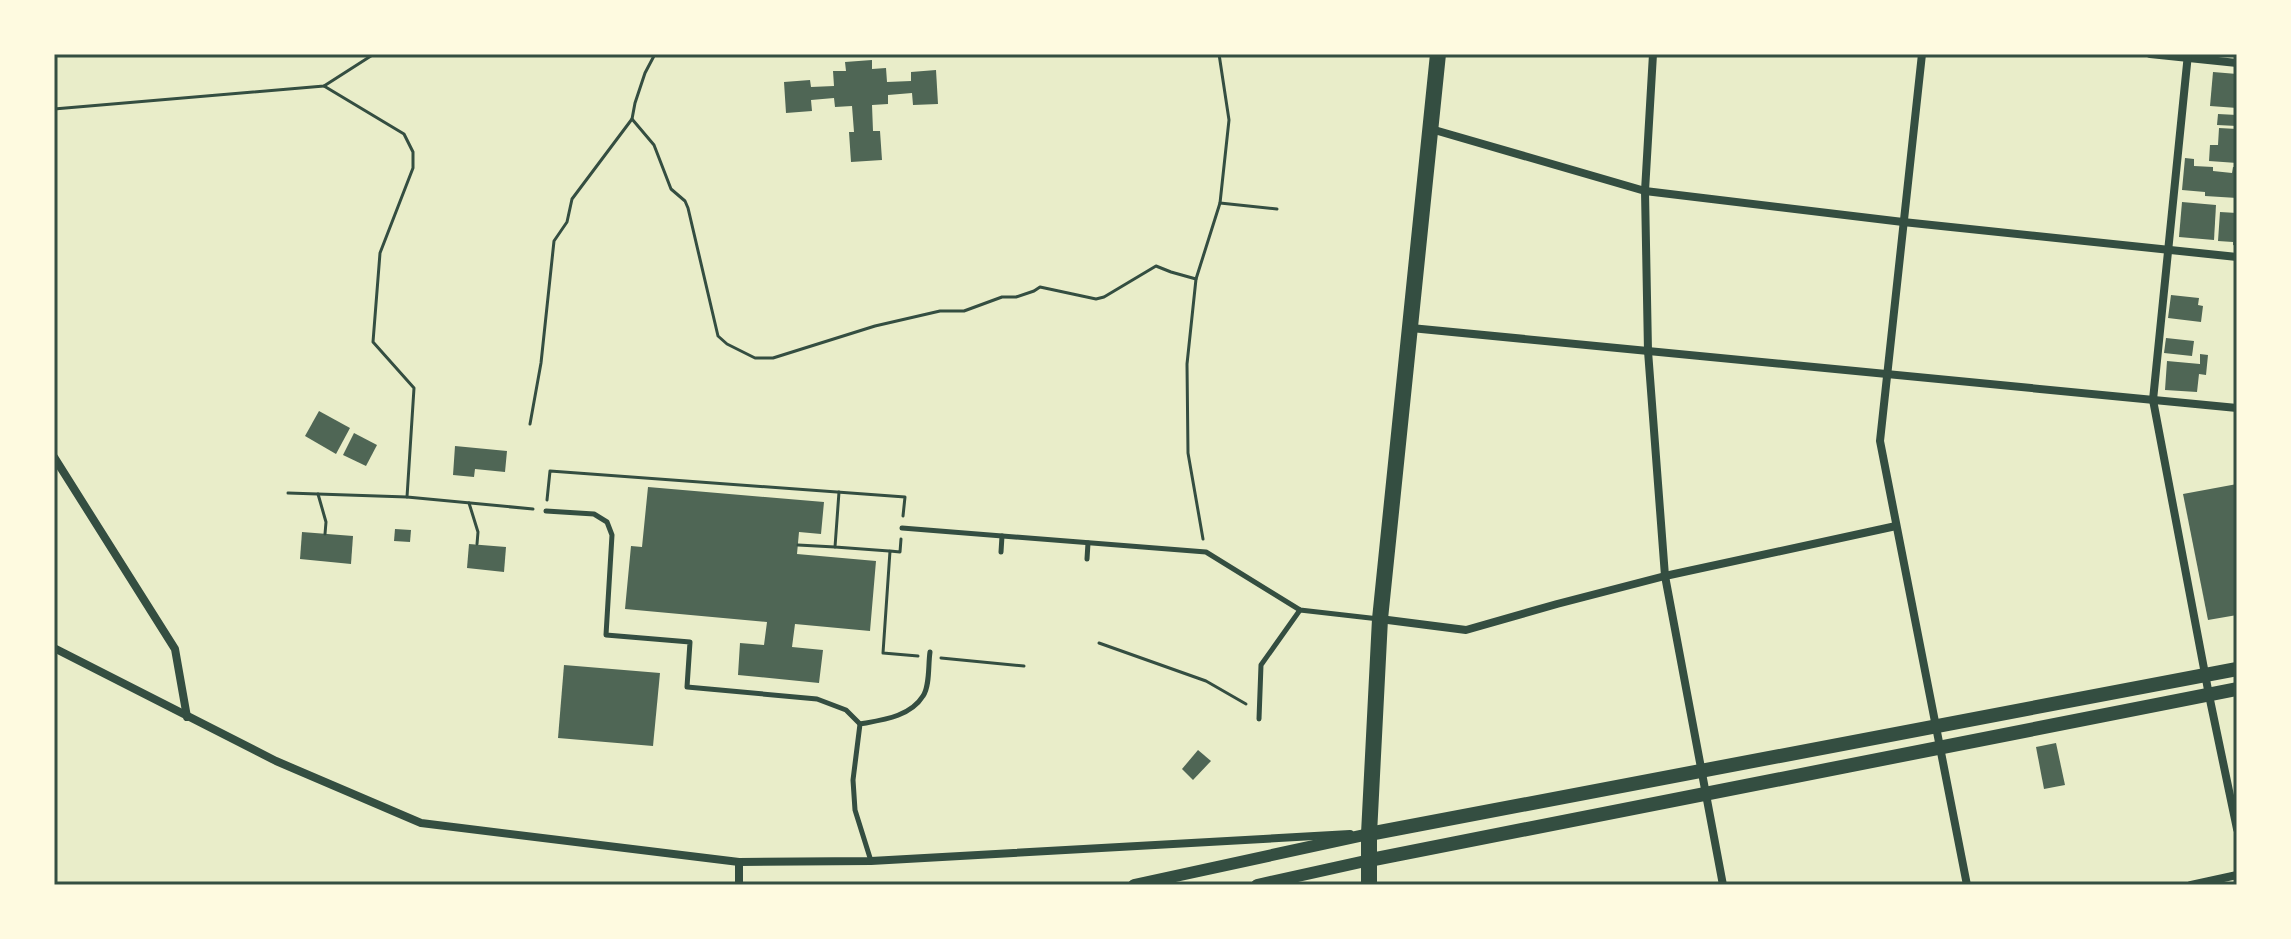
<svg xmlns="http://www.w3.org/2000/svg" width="2291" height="939" viewBox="0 0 2291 939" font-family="'PT Sans Narrow',sans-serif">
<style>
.building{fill:#4f6655}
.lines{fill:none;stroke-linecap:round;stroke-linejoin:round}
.path{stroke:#344e41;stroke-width:3}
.service{stroke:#344e41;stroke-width:5}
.minor{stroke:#344e41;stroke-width:8}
.tertiary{stroke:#344e41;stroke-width:12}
.secondary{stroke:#344e41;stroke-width:14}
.primary{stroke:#344e41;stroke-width:16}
.neatline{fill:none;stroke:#344e41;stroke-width:3}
</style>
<rect width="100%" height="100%" fill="#e9edc9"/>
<g class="building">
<polygon points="872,60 872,69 886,68 887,82 911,81 911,72 936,70 938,104 913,105 912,93 888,95 888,104 872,105 873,131 880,131 882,160 851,162 849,132 854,132 852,106 835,107 834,98 811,100 812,111 786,113 784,82 810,80 811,87 834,86 833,71 846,71 845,62"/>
<polygon points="2213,72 2237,74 2237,108 2210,106"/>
<polygon points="2218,114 2237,115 2237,126 2217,125"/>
<polygon points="2219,128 2237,129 2237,163 2209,161 2210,145 2218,145"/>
<polygon points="2185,158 2194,159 2194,166 2213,167 2213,171 2232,173 2233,167 2237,167 2237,198 2205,196 2205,192 2182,190"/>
<polygon points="2182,202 2216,205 2214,240 2179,237"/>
<polygon points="2220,212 2237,213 2237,246 2233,245 2233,242 2218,241"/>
<polygon points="2171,295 2199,298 2198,305 2203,306 2201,322 2168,318"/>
<polygon points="2166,338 2194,341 2192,356 2164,353"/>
<polygon points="2200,354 2208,355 2206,375 2199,374 2197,392 2165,390 2167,361 2200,364"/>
<polygon points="319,411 350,428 336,454 305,436"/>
<polygon points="354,433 377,445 366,466 343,455"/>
<polygon points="455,446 507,451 505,472 475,469 474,477 453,475"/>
<polygon points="2237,484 2237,615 2208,620 2183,494"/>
<polygon points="648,487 824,502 821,534 799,532 797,554 876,561 870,631 795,624 792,647 823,650 819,683 738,675 740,643 764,645 767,622 625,609 631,546 642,547"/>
<polygon points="395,529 411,530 410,542 394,541"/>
<polygon points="302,532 353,536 351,564 300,559"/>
<polygon points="469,544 506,547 504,572 467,568"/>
<polygon points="564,665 660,673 653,746 558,738"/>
<polygon points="2056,743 2065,785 2044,789 2036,747"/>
<polygon points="1198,750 1211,761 1193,780 1182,769"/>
</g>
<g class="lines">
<g class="path">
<polyline points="655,54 645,73 635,103 632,119 654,145 671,189 685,201 688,208 718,336 727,344 755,358 773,358 875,326 940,311 964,311 1002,297 1016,297 1034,291 1040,287 1096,299 1104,297 1156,266 1171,272 1196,279"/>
<polyline points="324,86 404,134 413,152 413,168 380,253 373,342 414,388 407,497 533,509"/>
<polyline points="54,109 324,86 374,54"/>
<polyline points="1220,203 1277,209"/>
<polyline points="530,424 541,363 554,241 567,222 572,199 632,119"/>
<polyline points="839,492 835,547 889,551"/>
<polyline points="288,493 407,497"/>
<polyline points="318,494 326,522 325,534"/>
<polyline points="547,500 550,471 905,497 903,516"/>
<polyline points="469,503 478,532 477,544"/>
<polyline points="901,539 900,552 890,551 883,653 918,656"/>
<polyline points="1203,539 1188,453 1187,364 1196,279 1220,203 1229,120 1219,54"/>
<polyline points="798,545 835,547"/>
<polyline points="1099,643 1206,681 1246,704"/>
<polyline points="941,658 1024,666"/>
</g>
<g class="service">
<polyline points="546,511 594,514 607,522 612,535 606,635 690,642 687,687 817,699 846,710 860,724"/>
<polyline points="902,528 1206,552 1300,610 1379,619"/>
<polyline points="1001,552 1002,536"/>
<polyline points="1087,559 1088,543"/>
<polyline points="1259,719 1261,665 1300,610"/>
<path d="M871,861L855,810L853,780L860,724C882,720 910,717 923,696C930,686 928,665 930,652"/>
</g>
<g class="minor">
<polyline points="1653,54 1645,191 1648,351 1665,576 1723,885"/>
<polyline points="1922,54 1880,441 1967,885"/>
<polyline points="2150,54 2237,63"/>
<polyline points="2188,54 2153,400 2209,695 2237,829"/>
<polyline points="1431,129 1645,191 1903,222 2237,257"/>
<polyline points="1411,328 2237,408"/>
<polyline points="54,457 175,649 187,717"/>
<polyline points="1380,619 1466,630 1557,604 1665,576 1896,526"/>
<polyline points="54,648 276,761 421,823 739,862 871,861 1350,834"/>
<polyline points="739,862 739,885"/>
<polyline points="2191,885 2237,875"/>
</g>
<g class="tertiary">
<polyline points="1134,885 1369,834"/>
<polyline points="1257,885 1370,860"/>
</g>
<g class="secondary">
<polyline points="1369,834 2237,669"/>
<polyline points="1370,860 2237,689"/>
</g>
<polyline class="primary" points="1369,885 1369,834 1380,619 1438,54"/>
</g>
<rect width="2291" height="939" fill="none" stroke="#fefae0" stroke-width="112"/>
<rect x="56" y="56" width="2179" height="827" class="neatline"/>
</svg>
